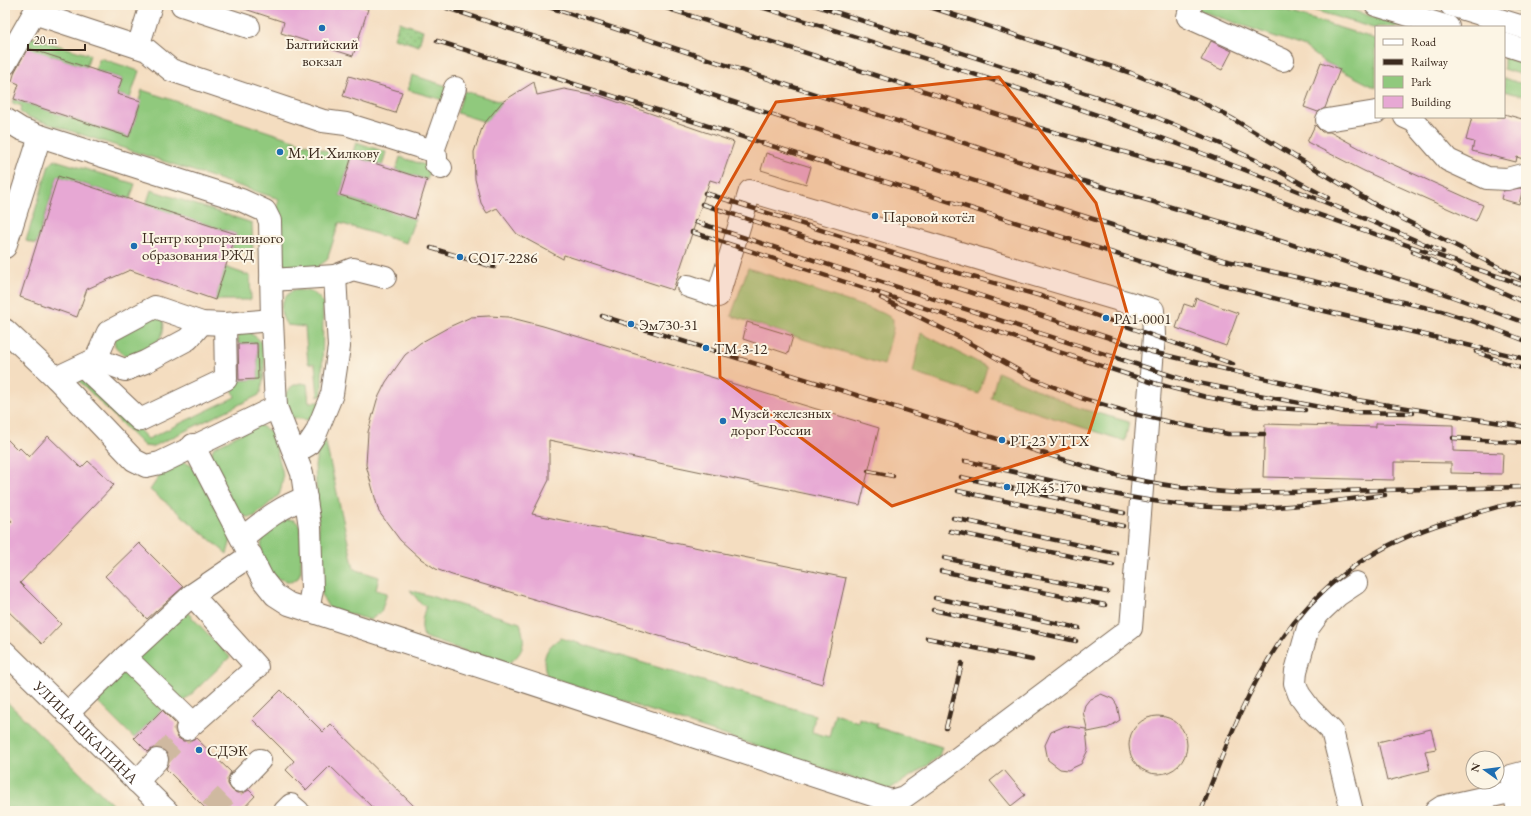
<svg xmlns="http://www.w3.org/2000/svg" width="1531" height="816" viewBox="0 0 1531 816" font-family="'EB Garamond',serif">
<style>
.green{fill:#90c97d;stroke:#667a4e}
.garden{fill:url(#garden-dots);stroke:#667a4e}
.building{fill:#e7a8d4}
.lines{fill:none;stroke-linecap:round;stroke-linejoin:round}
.minor-tunnel{stroke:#cfb9a0;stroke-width:22;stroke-dasharray:22 11;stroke-linecap:butt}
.minor-casing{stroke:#7c6957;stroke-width:24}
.major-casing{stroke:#7c6957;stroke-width:24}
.minor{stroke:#fff;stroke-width:22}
.major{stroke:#fff;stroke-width:22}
.rail-casing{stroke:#3b2a1e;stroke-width:4.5}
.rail{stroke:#fcf5e5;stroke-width:3;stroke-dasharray:9;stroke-linecap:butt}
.marked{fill:#d7540e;fill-opacity:0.2;stroke:#d7540e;stroke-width:3;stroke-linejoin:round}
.poi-dot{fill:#1f6fb2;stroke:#fcf5e5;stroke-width:1.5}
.labels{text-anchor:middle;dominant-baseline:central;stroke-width:4;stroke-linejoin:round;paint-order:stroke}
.poi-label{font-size:15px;fill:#3b2a1e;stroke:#fcf5e5;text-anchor:start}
.street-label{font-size:15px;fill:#3b2a1e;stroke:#fcf5e5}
</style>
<defs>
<pattern id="garden-dots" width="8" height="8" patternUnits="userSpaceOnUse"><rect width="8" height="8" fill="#90c97d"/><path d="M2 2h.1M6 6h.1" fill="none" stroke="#77a366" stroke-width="1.8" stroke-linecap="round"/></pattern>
</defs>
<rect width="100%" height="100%" fill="#fcf5e5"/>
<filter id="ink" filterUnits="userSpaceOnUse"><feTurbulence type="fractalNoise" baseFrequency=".025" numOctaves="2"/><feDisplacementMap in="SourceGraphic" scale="8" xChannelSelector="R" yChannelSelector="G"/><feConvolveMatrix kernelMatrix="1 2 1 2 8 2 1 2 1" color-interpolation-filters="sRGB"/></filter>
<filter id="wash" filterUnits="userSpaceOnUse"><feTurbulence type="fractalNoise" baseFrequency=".012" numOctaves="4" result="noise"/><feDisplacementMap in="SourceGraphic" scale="16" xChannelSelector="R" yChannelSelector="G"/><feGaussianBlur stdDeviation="0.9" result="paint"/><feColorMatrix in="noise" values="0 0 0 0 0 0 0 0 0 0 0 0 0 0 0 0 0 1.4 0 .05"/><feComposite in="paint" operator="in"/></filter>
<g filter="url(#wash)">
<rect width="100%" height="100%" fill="#f4ddc0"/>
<g class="green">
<polygon points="1200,5 1266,5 1376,39 1376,88 1323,61 1305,47 1198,10"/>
<polygon points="1297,5 1335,5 1406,27 1376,27 1376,29"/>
<polygon points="1495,5 1526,5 1526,9 1521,13"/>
<polygon points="31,37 90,55 86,67 23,47"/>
<polygon points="1504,57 1526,64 1526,76 1504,69"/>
<polygon points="100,58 139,71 130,98 117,94 122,79 95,70"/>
<polygon points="412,75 447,86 443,100 408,90"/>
<polygon points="1504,78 1526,85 1526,97 1504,91"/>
<polygon points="142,90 351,159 340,195 415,219 406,243 339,223 327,260 316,268 294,270 287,268 278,255 277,208 279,199 28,117 20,112 22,106 12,103 14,99 129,137 141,102 139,101"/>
<polygon points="464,91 502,102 486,122 457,113"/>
<polygon points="356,142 386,152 382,166 352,156"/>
<polygon points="400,157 431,167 427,180 396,170"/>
<polygon points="55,160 135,184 130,199 58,176 36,244 26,241 49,165"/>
<polygon points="151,190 252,223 253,255 232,248 236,234 146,205"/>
<polygon points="225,267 250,276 251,300 215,300"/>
<polygon points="748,268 883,313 893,319 893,329 884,365 731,316"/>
<path d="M293,290C307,290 316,291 323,303L322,396H318L315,364L308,363L305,327L287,325C277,311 280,300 293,290Z"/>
<path d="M152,317H162C171,340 143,357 123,355L115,346L114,339Z"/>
<path d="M251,329V334C257,337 262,341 263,348C266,359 264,385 259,395L152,447L144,446L76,378L79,375L103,392L148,439L235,397L231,385L234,381L258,379L257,343L238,344V337L241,332Z"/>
<polygon points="921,333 987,367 979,394 913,373"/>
<polygon points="998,372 1079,408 1129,422 1125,441 991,398"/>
<polygon points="300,383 307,384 309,402 321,402 315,415 308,420 289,417 283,398 292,386"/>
<polygon points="259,425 272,432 282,470 283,479 281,489 279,495 255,516 249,518 237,512 212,463 211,454 214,447"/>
<polygon points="325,439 354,569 379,577 376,590 387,593 381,612 370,620 329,608 322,596 315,465 317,455"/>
<polygon points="182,461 192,466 232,536 227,554 173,508 150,490 164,469"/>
<path d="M286,519L294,520L299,524L301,535V571L298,578L291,582L272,577C265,561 254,546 268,531C274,524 278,522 286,519Z"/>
<path d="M410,590L520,623C526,643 525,653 506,665L424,637C420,625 422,618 426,606L421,604Z"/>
<polygon points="184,609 230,657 179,706 133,660"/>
<path d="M561,638L815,715L812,732L829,737L835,713L858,722L859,718L877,724L876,727L942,747L939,756L927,766L888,790L547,676C541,659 545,647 561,638Z"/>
<polygon points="127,666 165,707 134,738 95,699"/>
<polygon points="5,700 119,811 5,811"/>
</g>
<polygon class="garden" points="399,22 423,30 419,46 394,38"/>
<g id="blocks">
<g class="building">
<polygon points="243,5 356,5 368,9 353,56 281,33 284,22 242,8"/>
<polygon points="1211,41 1232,51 1222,70 1201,60"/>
<polygon points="28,48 122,79 117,94 141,101 129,137 14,99 19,84 12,81 15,71"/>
<polygon points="1321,62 1340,69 1325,108 1318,112 1304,107"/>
<polygon points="349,76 402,92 395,113 343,96"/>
<polygon points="534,82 537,95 564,89 600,96 734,142 720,183 710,180 673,290 564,255 563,259 517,234 497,208 487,213 481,203 475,179 474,152 483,125 502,102"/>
<polygon points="1504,114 1526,120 1526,160 1517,157 1516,162 1472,151 1474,142 1466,140 1472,117 1504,117"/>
<polygon points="1315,125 1322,132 1330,132 1372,155 1483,205 1476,221 1364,171 1307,142"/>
<polygon points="766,153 811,167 806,184 761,170"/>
<polygon points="352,156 427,180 415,219 340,195"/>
<polygon points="58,176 236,234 215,300 130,270 87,289 77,317 20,297"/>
<polygon points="1520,188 1523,189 1519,204 1501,199 1503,191"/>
<polygon points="1196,298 1238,313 1226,346 1176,328 1184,304 1193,307"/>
<polygon points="489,316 508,317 543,326 879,428 860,505 549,440 549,480 532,514 846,578 822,684 452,575 436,569 421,559 400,540 379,512 366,465 368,432 377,400 386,382 405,355 420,343 451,326 471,317"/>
<polygon points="747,322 793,336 788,354 743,339"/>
<polygon points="257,343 258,379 239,380 238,344"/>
<polygon points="1376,423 1453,425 1453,451 1503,453 1502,474 1451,473 1451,463 1394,462 1394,480 1263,477 1265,424 1376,427"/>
<polygon points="48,436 81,468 88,461 114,485 20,583 61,624 42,644 5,608 5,528 12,521 5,514 5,437 18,450 20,448 29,457"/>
<polygon points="139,543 183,587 147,619 105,576"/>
<polygon points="281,690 323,732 331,724 419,811 376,811 330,766 306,790 286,770 294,761 252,719"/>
<polygon points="1101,694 1113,699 1117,705 1120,720 1108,728 1088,732 1083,712 1085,705 1089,700"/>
<polygon points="162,710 176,724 175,731 178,738 183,741 189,741 196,738 231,772 228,778 228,784 232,790 237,793 243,793 249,790 255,796 241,811 208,811 166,769 169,762 169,757 166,751 159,748 153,748 148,752 134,738"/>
<circle cx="1158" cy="745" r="29"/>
<polygon points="1065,726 1086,729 1088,750 1081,764 1068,770 1060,769 1048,760 1045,745 1051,732"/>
<polygon points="1431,729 1436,749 1425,751 1430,770 1387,781 1378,742"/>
<polygon points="1004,770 1025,795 1011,806 990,781"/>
</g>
</g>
</g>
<g filter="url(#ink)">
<use href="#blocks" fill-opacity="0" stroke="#7c6957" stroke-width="1"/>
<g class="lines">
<g class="minor-tunnel">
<polyline points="157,760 187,729"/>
<polyline points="210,811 240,781"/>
</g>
<g class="minor-casing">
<g id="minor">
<polyline points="182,5 249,27"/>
<polyline points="1191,5 1188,17 1283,60"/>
<polyline points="138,47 151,5"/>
<polyline points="5,64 34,13 147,50 171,70 323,121 346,124 433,151 436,156 436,164 441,168"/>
<polyline points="1405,117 1414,121 1448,160 1487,178 1507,179 1526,174"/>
<polyline points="5,119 21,129 40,136 241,200 265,211 270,221 272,320 276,407 302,473 310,527 312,589 308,611"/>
<polyline points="1327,120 1376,112"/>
<polyline points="433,151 455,88"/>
<polyline points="5,247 40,136"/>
<polyline points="271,280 335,276 353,269 385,277"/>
<polyline points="5,330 56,378 134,460 146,466 160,463 276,407"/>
<polyline points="96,359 125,370 145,362 188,339 202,323"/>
<polyline points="83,366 140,420 226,379 225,324"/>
<polyline points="56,378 96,359 108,332 155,307 202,323 225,324 272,320"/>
<polyline points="193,445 263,580 275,595 289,604 891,801 904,797 942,770 1131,628 1154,336 1153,310 750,191 718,296 688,286"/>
<polyline points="294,453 308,445 316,433 332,394 339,347 335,276"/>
<path d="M242,538C262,522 281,506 306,498"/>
<polyline points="192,595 251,555"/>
<polyline points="125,657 192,595 257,667 187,729"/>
<polyline points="67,714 125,657 193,723"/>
<polyline points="240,781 260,760"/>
<polyline points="137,782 157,760"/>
<polyline points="285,811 291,805 298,811"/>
<polyline points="1352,811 1332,731 1310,709 1299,694 1295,683 1296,671 1308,628 1319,613 1338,595 1356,583"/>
<polyline points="1436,811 1442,807 1514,791"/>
<polyline points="1518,811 1511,776 1526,772"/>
</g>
</g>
<g class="major-casing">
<g id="major">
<polyline points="1376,5 1448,27"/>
<polyline points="1451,5 1526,28"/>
<polyline points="1504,44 1526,51"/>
<path id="s1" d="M5,652L167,811"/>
</g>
</g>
<use href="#minor" class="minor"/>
<use href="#major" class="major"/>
<g class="rail-casing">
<g id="rail">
<polyline points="543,5 1046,170 1228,224 1439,292 1526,323"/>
<polyline points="657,5 1036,127 1198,173 1526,286"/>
<path d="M755,5C895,50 1039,92 1178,144C1267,178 1356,214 1443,252"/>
<polyline points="814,5 1146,113 1221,144 1275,169 1328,198"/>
<polyline points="924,5 1131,73 1198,100 1233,119 1379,207 1526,281"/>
<polyline points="447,8 1039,202 1223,260 1441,311 1487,326 1526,341"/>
<polyline points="437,41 1174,272 1312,308 1526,359"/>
<polyline points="705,193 937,267 1041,296 1233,364"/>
<polyline points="702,204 1152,352 1357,400 1526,427"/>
<polyline points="696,222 1188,381 1345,412 1413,413"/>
<polyline points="692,232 1157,384 1206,397 1253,406 1305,410"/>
<polyline points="431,248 494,267"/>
<polyline points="1413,252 1526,303"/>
<polyline points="881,298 961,338 1032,378 1081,398 1134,414 1183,425 1228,434 1264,434"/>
<path d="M602,316L1094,469C1142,483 1190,490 1240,493L1526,487"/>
<polyline points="1476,352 1526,370"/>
<polyline points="1453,438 1526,443"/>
<path d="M965,461C1055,480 1147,508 1240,508C1288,509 1337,500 1385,495"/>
<polyline points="868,471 893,476"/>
<polyline points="961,477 1124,513"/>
<polyline points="958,491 1123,526"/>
<polyline points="953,518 1116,553"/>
<polyline points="950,531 1113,565"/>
<polyline points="944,558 1107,592"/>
<polyline points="941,571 1105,605"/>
<polyline points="935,598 1079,628"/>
<polyline points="933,610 1076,641"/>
<polyline points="927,638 1032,660"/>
<polyline points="946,728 962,663"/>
<path d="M1201,811C1253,672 1296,568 1450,521C1475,514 1500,504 1526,502"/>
</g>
</g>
<use href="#rail" class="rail"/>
</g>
</g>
<path class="marked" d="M999,77L1096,203L1127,313L1086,442L892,506L720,377L716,207L776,102Z"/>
<g class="poi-dot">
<circle cx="322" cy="28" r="4"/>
<circle cx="280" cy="152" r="4"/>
<circle cx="875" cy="216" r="4"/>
<circle cx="134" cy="246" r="4"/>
<circle cx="460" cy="257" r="4"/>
<circle cx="1106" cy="318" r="4"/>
<circle cx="631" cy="324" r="4"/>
<circle cx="706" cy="348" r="4"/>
<circle cx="723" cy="421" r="4"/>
<circle cx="1002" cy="440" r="4"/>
<circle cx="1007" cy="487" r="4"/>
<circle cx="199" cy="750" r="4"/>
</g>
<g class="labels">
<g class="poi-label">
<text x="322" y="43" text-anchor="middle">Балтийский<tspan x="322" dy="17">вокзал</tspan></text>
<text x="288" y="152">М. И. Хилкову</text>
<text x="883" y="216">Паровой котёл</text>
<text x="142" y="237">Центр корпоративного<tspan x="142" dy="17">образования РЖД</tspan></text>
<text x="468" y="257">СО17-2286</text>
<text x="1114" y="318">РА1-0001</text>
<text x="639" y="324">Эм730-31</text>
<text x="714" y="348">ТМ-3-12</text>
<text x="731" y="412">Музей железных<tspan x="731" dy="17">дорог России</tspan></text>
<text x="1010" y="440">РТ-23 УТТХ</text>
<text x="1015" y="487">ДЖ45-170</text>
<text x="207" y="750">СДЭК</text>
</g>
<g class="street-label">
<text stroke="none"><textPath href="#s1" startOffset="114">УЛИЦА ШКАПИНА</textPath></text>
</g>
</g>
<rect width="1531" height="816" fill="none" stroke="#fcf5e5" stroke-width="20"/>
<rect x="1375" y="26" width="130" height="92" fill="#fcf5e5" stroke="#afa495"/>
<rect x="1383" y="39" width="20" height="6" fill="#ffffff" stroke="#afa495"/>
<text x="1411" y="46" font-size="12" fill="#3b2a1e">Road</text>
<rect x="1383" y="59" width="20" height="6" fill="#3b2a1e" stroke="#afa495"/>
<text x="1411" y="66" font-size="12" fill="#3b2a1e">Railway</text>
<rect x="1383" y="76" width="20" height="12" fill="#90c97d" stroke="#afa495"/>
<text x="1411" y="86" font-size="12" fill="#3b2a1e">Park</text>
<rect x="1383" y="96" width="20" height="12" fill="#e7a8d4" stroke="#afa495"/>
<text x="1411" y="106" font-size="12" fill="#3b2a1e">Building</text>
<g transform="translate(1485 770) rotate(284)"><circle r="19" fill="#fcf5e5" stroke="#afa495"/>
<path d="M0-3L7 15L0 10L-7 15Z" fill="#1f6fb2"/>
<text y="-6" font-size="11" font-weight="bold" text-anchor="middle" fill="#3b2a1e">N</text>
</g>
<path d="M28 44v6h57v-6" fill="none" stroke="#3b2a1e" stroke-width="2"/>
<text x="34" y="44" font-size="12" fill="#3b2a1e" stroke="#fcf5e5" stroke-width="3" paint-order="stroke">20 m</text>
</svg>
